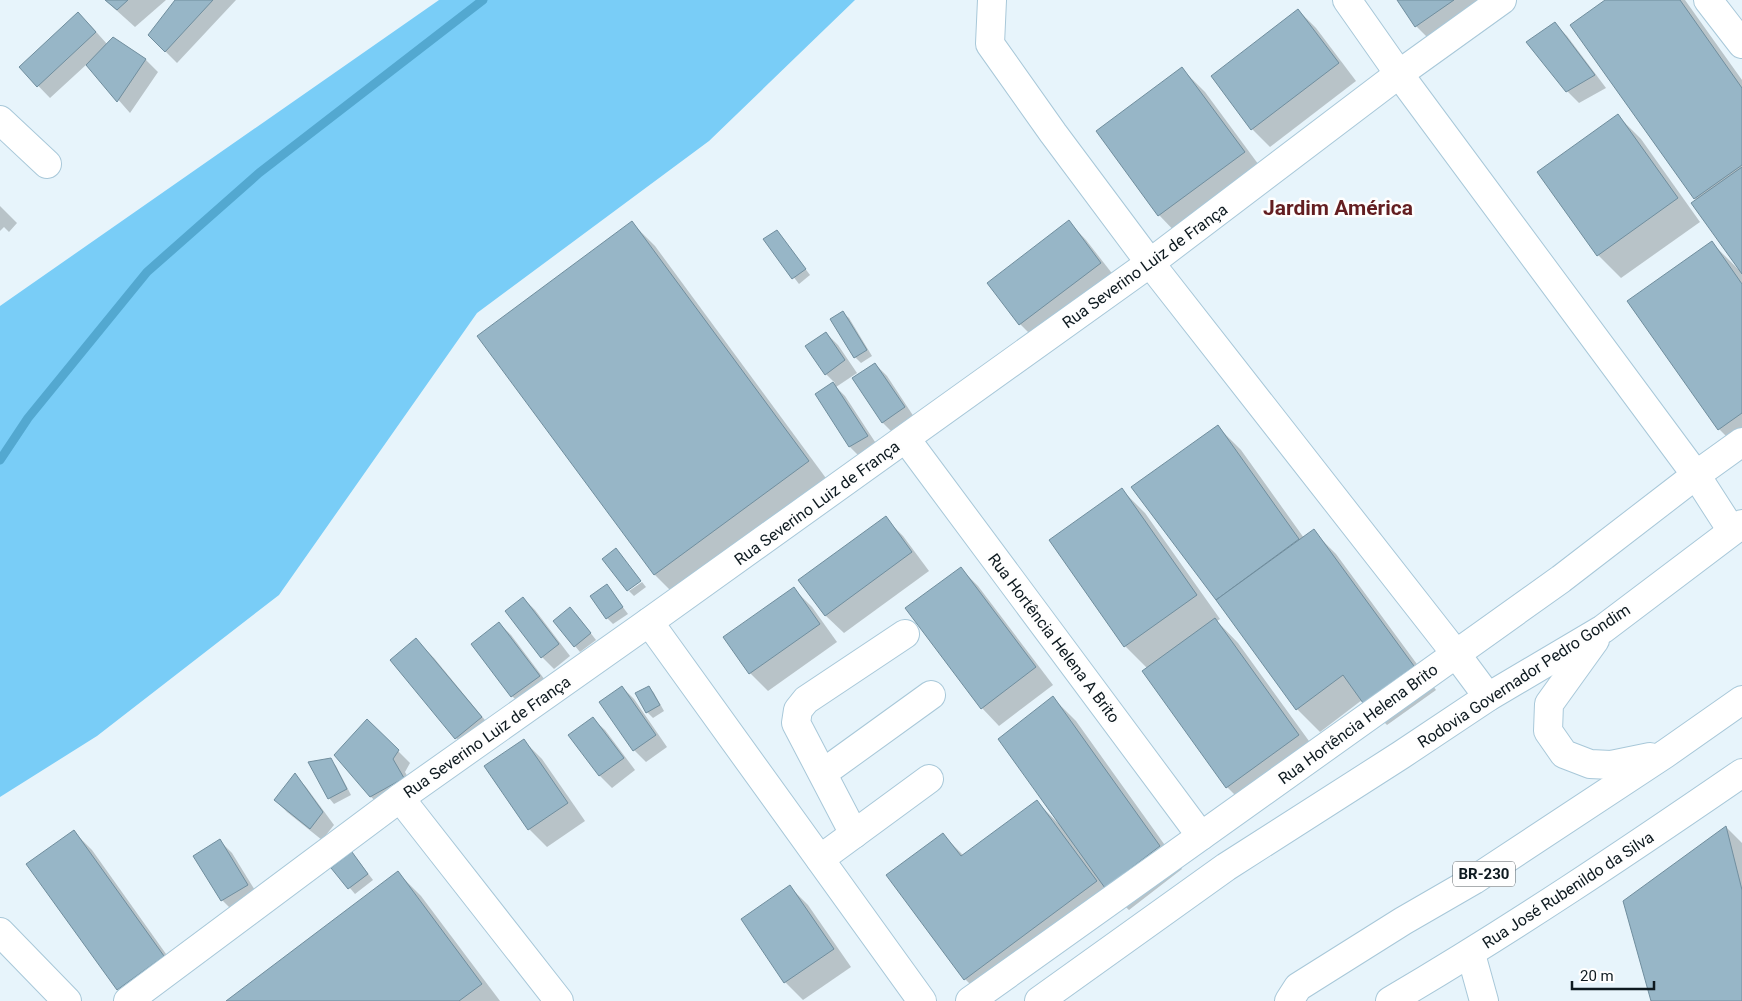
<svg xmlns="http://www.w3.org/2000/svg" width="1742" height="1001" viewBox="0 0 1742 1001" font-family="Roboto,sans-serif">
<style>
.forest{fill:#79cdf7}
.shadow{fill:#0003}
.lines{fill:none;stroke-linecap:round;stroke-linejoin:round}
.stream{stroke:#53a8d0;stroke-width:9}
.building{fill:#97b6c7;stroke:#708e9e}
.minor-casing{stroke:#a8c8d9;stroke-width:30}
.highway-casing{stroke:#a8c8d9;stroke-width:30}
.minor{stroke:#fff;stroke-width:28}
.highway{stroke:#fff;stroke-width:28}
.labels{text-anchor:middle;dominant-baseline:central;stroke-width:5;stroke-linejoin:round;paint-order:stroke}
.shield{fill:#fefefe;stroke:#565e63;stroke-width:1}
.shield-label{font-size:15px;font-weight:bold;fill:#0e1a20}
.street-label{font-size:16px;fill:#0e1a20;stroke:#fefefe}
.district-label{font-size:21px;font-weight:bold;fill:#631e21;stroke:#fefefe}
</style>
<rect width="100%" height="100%" fill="#e7f4fb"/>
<polygon class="forest" points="439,0 855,0 709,141 477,313 279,595 97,736 0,797 0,306"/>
<g class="shadow">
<polygon points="105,0 166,0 135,27"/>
<polygon points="176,0 236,0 177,63 161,47"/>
<polygon points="1399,0 1511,0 1439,49 1416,26"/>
<polygon points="1607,0 1685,0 1742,80 1742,452 1719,429 1712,243 1738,269 1739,268 1695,198"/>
<polygon points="1298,10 1316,28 1356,81 1270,147 1252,129"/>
<polygon points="1555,24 1567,36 1606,88 1579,103 1567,91"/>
<polygon points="90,25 107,44 113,38 146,60 158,72 130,113 87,64 50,98 20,67"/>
<polygon points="1182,69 1205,92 1267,176 1182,239 1159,215 1097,131"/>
<polygon points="1618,116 1641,139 1700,222 1621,278 1598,255"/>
<polygon points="0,206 17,223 9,232 4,227 0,231"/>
<polygon points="1069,222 1086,240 1118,281 1038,342 1020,324 989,283"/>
<polygon points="632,223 655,246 831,485 678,598 655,575 479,336"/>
<polygon points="777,231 810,275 799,284 765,240"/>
<polygon points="843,313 849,318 872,356 861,363 855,357"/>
<polygon points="826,333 838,345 857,373 836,387 845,396 879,448 862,459 850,447 817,394 835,383 826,374"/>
<polygon points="875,364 887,376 916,420 895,435 883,423 854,379"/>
<polygon points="1218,427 1241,450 1304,538 1313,531 1336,554 1436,690 1387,725 1362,700 1320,732 1297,709 1133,487"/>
<polygon points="1122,490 1145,513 1220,619 1217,621 1238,643 1322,759 1250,810 1227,787 1148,669 1125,646"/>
<polygon points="885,518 903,536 929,571 844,633 826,616 800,580"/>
<polygon points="960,568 978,586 1053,685 999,726 982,708"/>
<polygon points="642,582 646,587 634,596 629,591"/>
<polygon points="607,586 628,614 613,624 607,618"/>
<polygon points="794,589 812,607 837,642 768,691 750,673"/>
<polygon points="523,598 535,610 570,656 554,669 542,657 507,611"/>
<polygon points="576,614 596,640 580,652 575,646"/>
<polygon points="499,623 511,635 551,688 524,708 512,696 473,644"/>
<polygon points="416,640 434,658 498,736 474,756 456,738 392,660"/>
<polygon points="622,687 634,699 667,747 646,762 634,750 601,702"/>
<polygon points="649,687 654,693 664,711 653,718 647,712"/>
<polygon points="1053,698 1076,721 1182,869 1129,910 1116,898 987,1001 965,979 943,835 964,856 1037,802 1058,823 1059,822"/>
<polygon points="593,719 605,730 635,770 612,788 600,776 570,735"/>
<polygon points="368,721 410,763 405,772 415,790 383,808 370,796"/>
<polygon points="524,741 542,759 585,821 547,847 529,829"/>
<polygon points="330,760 336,766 351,795 334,804 329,798"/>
<polygon points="295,775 306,787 334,825 322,840 287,812 275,800"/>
<polygon points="1726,827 1742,843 1742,1001 1652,1001"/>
<polygon points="74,832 92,850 181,975 130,1001 118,989"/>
<polygon points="220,841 232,853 259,897 234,912 222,900 195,856"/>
<polygon points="357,859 373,880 355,894 333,868"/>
<polygon points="398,873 421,896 500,1001 228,1001"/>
<polygon points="790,887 808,905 851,967 803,1000 785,982"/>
</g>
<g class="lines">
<polyline class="stream" points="0,460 28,418 147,272 259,173 483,0"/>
</g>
<g class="building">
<polygon points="105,0 128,0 117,10"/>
<polygon points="175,0 213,0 165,52 148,35"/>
<polygon points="1397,0 1454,0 1415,27"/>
<polygon points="1605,0 1680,0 1742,88 1742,165 1694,199 1570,25"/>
<polygon points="1298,9 1339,63 1251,130 1211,76"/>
<polygon points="78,12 96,32 37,87 19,67"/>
<polygon points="1555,22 1595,75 1566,92 1526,42"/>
<polygon points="113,37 146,59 117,102 86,65"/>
<polygon points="1182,67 1245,152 1158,216 1096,131"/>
<polygon points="1618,114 1678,198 1597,256 1537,172"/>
<polygon points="1742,167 1742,274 1691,203"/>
<polygon points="1069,220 1101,263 1019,325 987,283"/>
<polygon points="632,221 809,461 654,575 477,336"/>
<polygon points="777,230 806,269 792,279 763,239"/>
<polygon points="1712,241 1742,284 1742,413 1718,430 1627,301"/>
<polygon points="843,311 867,350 854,358 830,319"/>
<polygon points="826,332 845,360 825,375 805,346"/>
<polygon points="875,363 905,407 882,423 852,378"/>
<polygon points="833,382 868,436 849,447 815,394"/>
<polygon points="1218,425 1299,539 1216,600 1131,487"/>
<polygon points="1122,488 1197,595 1124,647 1049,540"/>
<polygon points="886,516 912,552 825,616 798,580"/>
<polygon points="1314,529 1414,666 1363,703 1343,675 1296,710 1216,600"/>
<polygon points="616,548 641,581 627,591 602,559"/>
<polygon points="961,567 1036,667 981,709 905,608"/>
<polygon points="607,584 623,607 606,619 590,596"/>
<polygon points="794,587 820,624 749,674 723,637"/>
<polygon points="523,597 559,644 541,658 505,611"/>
<polygon points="570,607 591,633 574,647 553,621"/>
<polygon points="1215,618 1299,735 1226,788 1142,671"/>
<polygon points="499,622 540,676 511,697 471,644"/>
<polygon points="416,638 482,717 455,739 390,660"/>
<polygon points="622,686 656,735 633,751 599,702"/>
<polygon points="649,686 660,705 646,713 635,693"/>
<polygon points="1053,696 1160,846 1105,888 998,739"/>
<polygon points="593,717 624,758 599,776 568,735"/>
<polygon points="367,719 399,750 393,759 404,778 370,797 334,755"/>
<polygon points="524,739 568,803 528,830 484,766"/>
<polygon points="331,758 347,789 328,799 308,762"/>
<polygon points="295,773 323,812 310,829 274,800"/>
<polygon points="1037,800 1097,881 964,980 886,875 943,833 961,856"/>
<polygon points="1726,826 1742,890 1742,1001 1651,1001 1623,901"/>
<polygon points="74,830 164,956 117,990 26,864"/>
<polygon points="220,839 248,885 221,901 193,856"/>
<polygon points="352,852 368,874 348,889 331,868"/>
<polygon points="398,871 482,984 459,1001 226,1001"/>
<polygon points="790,885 834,949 784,983 741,919"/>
</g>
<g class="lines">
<g class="minor-casing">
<g id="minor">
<polyline points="992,0 990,44 1053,133 1150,263 1456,654 1488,697"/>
<polyline points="1347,0 1399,74 1696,475 1732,531"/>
<polyline points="1708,0 1742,44"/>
<polyline points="0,120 47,164"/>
<polyline points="906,439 1201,836"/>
<polyline points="649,622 922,1001"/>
<polyline points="823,773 931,695"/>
<polyline points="400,798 559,1001"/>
<polyline points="854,834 796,723 798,710 806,700 905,634"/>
<polyline points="820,859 929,779"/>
<polyline points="0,932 67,1001"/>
<polyline points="1471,954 1484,1001"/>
<polyline points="128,1001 400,798 649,622 1150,263 1399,74 1502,0"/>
<polyline points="970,1001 1561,579 1696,475 1742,442"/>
<path d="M1390,1001C1511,930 1627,852 1742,773"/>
</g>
</g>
<g class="highway-casing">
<g id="highway">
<polyline points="1595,640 1549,704 1548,731 1564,754 1590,764 1611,765 1650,757"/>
<polyline points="1039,1001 1226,867 1401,755 1488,697 1603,629 1742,524"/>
<polyline points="1289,1001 1298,987 1403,921 1474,880 1665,754 1742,700"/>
</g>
</g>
<use href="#minor" class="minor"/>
<use href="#highway" class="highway"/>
</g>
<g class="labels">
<rect class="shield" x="1453" y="861.5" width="62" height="25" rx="4"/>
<g class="shield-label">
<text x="1484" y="874">BR-230</text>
</g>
<g class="street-label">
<text transform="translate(1145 266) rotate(-36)">Rua Severino Luiz de França</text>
<text transform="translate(817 503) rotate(-36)">Rua Severino Luiz de França</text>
<text transform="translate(1054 638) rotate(53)">Rua Hortência Helena A Brito</text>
<text transform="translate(1524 676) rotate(-33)">Rodovia Governador Pedro Gondim</text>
<text transform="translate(1358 724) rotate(-36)">Rua Hortência Helena Brito</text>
<text transform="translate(487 737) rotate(-35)">Rua Severino Luiz de França</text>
<text transform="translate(1568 890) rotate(-33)">Rua José Rubenildo da Silva</text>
</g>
<g class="district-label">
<text x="1338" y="208">Jardim América</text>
</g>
</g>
<path d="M1572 981v8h82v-8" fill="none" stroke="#0e1a20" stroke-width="2.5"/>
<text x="1580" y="981" font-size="15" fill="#0e1a20" stroke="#fefefe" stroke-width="4" paint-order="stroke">20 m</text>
</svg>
